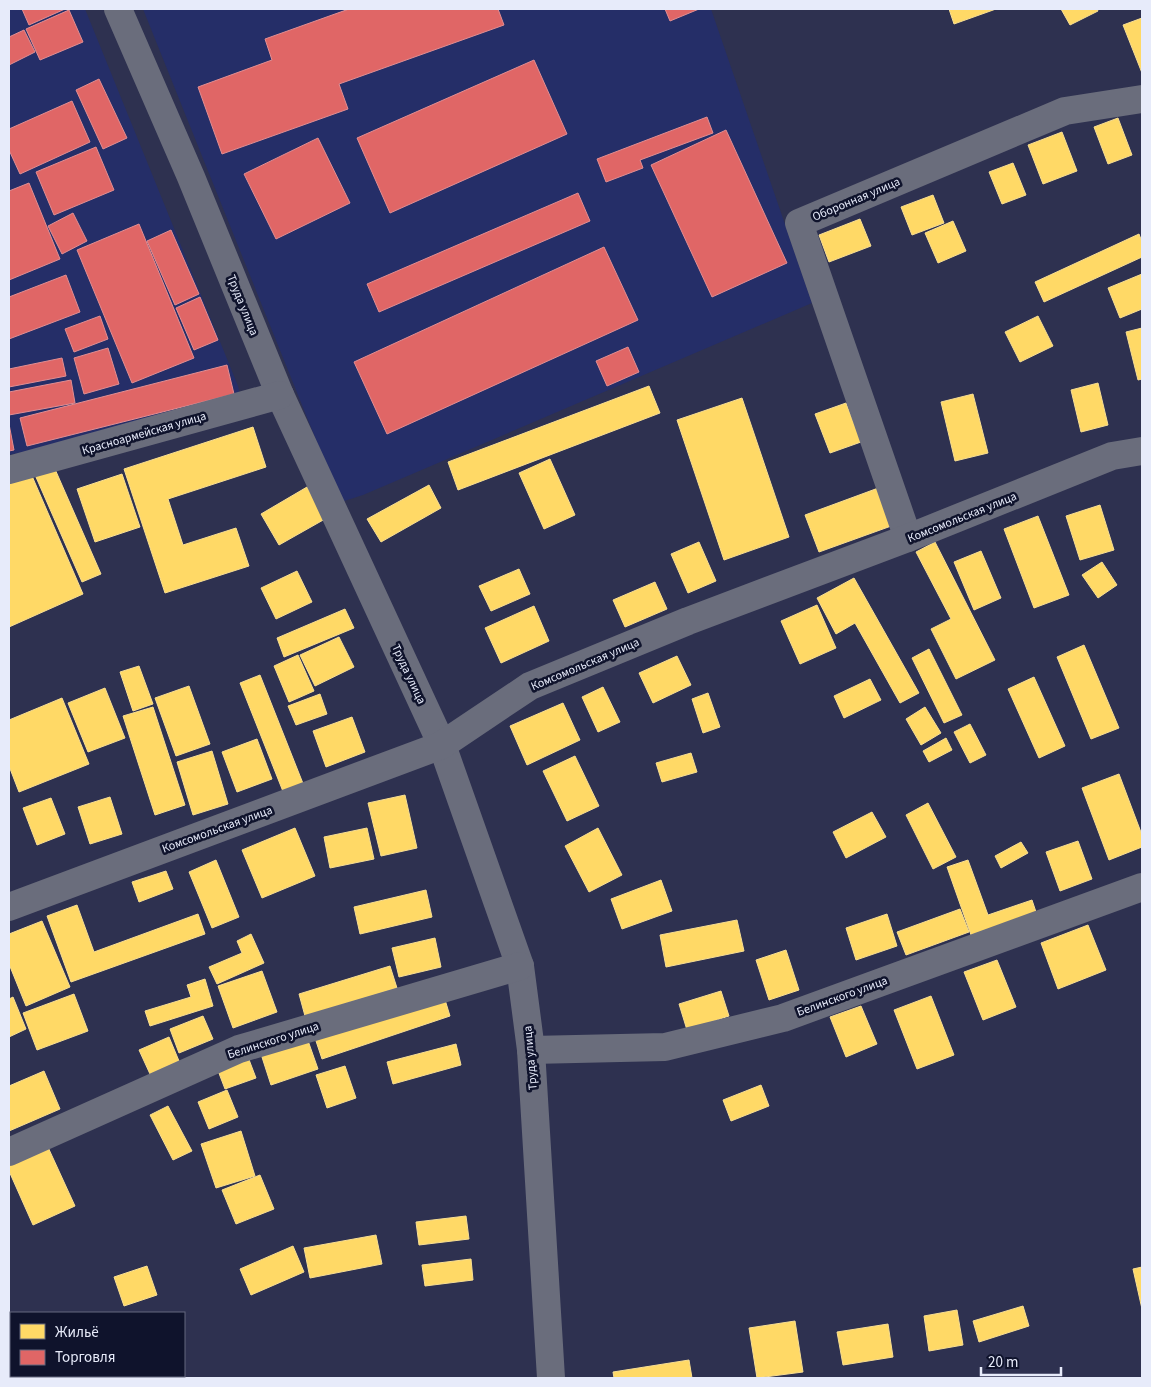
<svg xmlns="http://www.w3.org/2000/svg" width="1151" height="1387" viewBox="0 0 1151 1387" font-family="'Source Sans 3',sans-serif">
  <rect width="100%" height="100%" fill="#2e3150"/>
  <g fill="#252e68">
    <polygon points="9,9 85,9 238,386 242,403 9,455"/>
    <polygon points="143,9 711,9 812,303 363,495 341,502"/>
  </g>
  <g fill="#ffd966" stroke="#f8de92">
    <polygon points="949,9 996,9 954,24"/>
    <polygon points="1061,9 1097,9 1098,11 1070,25"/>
    <polygon points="1142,18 1142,73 1123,25"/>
    <polygon points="1118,118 1132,155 1108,164 1094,127"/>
    <polygon points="1062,132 1077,171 1043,184 1028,145"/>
    <polygon points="1013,163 1026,195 1002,204 989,172"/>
    <polygon points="933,195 944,223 912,235 901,207"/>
    <polygon points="860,219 871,246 829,262 819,235"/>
    <polygon points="953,221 966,251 938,263 925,233"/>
    <polygon points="1139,234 1142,242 1142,257 1044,302 1035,282"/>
    <polygon points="1142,274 1142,309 1120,318 1108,288"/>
    <polygon points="1038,316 1053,346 1020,362 1005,332"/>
    <polygon points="1142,328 1142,379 1138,380 1126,332"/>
    <polygon points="1098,383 1108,425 1081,432 1071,390"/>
    <polygon points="649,386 660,413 458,490 448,462"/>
    <polygon points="973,394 988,453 955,461 941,402"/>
    <polygon points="742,398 789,537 724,560 677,420"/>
    <polygon points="846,403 861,442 830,453 815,414"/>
    <polygon points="253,427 266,467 168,499 183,545 236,528 249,566 165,593 124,469"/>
    <polygon points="550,459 575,515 544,529 519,473"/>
    <polygon points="51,460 101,574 82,582 32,468"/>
    <polygon points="29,469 83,594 9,627 9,478"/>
    <polygon points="122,474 140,527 95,542 77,489"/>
    <polygon points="429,485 441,508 381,542 367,519"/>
    <polygon points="307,487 325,519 279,545 261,514"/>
    <polygon points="881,487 894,525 819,552 805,515"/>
    <polygon points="1100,505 1114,550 1080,560 1066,516"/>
    <polygon points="1038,516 1069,595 1034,608 1004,529"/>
    <polygon points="699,542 716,581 688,593 671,554"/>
    <polygon points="935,542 995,660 956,679 931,629 951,619 916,552"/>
    <polygon points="981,551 1001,598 974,610 954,562"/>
    <polygon points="1102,562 1117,585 1098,598 1082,575"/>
    <polygon points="519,569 530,594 491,611 479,586"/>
    <polygon points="297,571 312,602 276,619 261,588"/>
    <polygon points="854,578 919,693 900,703 855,623 836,634 817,598"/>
    <polygon points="655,582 667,609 625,627 613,600"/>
    <polygon points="817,605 836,648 800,664 781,621"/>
    <polygon points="534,606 549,641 501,663 485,628"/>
    <polygon points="345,609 354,628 284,657 277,638"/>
    <polygon points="339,637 354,667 315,686 300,655"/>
    <polygon points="1084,645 1119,728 1091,739 1057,657"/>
    <polygon points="929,649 962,715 944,723 912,658"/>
    <polygon points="298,655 314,691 289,702 274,666"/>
    <polygon points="677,656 691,685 653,703 639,673"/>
    <polygon points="139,666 153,704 133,711 120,672"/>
    <polygon points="260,675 304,786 284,794 240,683"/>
    <polygon points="1034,677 1065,746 1039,758 1008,689"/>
    <polygon points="870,679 881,700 844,718 834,696"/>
    <polygon points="189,686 210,744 176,756 155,698"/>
    <polygon points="603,687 620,722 598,732 582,697"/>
    <polygon points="105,688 125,738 88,752 68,703"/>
    <polygon points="708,693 720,727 703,733 692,699"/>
    <polygon points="320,694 327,714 296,725 288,706"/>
    <polygon points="62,698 89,764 19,792 9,766 9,720"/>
    <polygon points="563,703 580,740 527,765 510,726"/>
    <polygon points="153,707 185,805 155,815 123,716"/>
    <polygon points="925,707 941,733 921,745 906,719"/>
    <polygon points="352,717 365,752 326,767 313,731"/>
    <polygon points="970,724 986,755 970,763 954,732"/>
    <polygon points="946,738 952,750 929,762 923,751"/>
    <polygon points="257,739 272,779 237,792 222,752"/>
    <polygon points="212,751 228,804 193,815 177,762"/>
    <polygon points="691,753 697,772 662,782 656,763"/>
    <polygon points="575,756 599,806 567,821 543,771"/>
    <polygon points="1119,774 1142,835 1142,847 1109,860 1082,788"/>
    <polygon points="405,795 417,848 381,856 368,803"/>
    <polygon points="110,797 122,834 90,844 78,807"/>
    <polygon points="51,798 65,834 37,845 23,808"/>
    <polygon points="928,803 956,857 933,869 906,815"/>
    <polygon points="872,812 886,837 846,858 833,832"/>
    <polygon points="295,828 315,876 262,898 242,850"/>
    <polygon points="367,828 374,859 330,868 324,837"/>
    <polygon points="598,828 622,875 589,892 565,846"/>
    <polygon points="1078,841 1092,879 1060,891 1046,852"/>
    <polygon points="1021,842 1028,853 1001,868 995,856"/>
    <polygon points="216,860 239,917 212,928 189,872"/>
    <polygon points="968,860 988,915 1032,900 1036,912 971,935 947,867"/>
    <polygon points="166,871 173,889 139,902 132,882"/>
    <polygon points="661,880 672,911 622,929 611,899"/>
    <polygon points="426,890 432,917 360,934 354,907"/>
    <polygon points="77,905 94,952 198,914 205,934 71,982 47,916"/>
    <polygon points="960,909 969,932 906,955 897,932"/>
    <polygon points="887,914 897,946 856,960 846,928"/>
    <polygon points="737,920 744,951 666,967 660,935"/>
    <polygon points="42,921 70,987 26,1006 9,964 9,934"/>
    <polygon points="1088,925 1106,970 1058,989 1041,943"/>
    <polygon points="251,934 264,963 217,984 209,967 242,953 237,941"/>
    <polygon points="435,938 441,967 399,977 392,948"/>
    <polygon points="786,950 799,990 769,1000 756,960"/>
    <polygon points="997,960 1016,1007 983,1020 964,972"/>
    <polygon points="390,966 397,988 305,1016 299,994"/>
    <polygon points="262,971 277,1012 233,1028 218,986"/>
    <polygon points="205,979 213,1006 150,1026 145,1011 191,997 187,985"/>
    <polygon points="442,990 450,1016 322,1059 313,1032"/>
    <polygon points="721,991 729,1016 687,1030 679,1004"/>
    <polygon points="74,994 88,1031 37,1050 23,1013"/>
    <polygon points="931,996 954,1055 917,1069 894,1010"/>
    <polygon points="13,997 26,1029 9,1037 9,999"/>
    <polygon points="861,1006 877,1044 846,1057 830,1017"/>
    <polygon points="203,1016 213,1039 179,1053 170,1029"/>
    <polygon points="306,1035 318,1069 271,1085 260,1051"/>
    <polygon points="169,1037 179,1061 150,1074 139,1050"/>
    <polygon points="456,1044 461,1065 393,1084 387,1062"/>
    <polygon points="248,1057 256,1078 225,1089 217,1068"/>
    <polygon points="345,1066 356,1098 327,1108 316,1075"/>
    <polygon points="44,1071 60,1109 9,1131 9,1086"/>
    <polygon points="761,1085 769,1106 731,1121 723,1100"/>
    <polygon points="227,1090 238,1117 209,1129 198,1102"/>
    <polygon points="168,1106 192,1151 173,1160 150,1115"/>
    <polygon points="241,1131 255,1176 216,1188 201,1144"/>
    <polygon points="47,1145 75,1206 33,1225 9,1171 9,1162"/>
    <polygon points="260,1175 274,1209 236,1224 222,1190"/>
    <polygon points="466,1216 469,1239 419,1245 416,1222"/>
    <polygon points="376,1235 382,1264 310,1278 304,1248"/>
    <polygon points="293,1246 304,1272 251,1295 240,1269"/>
    <polygon points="471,1259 473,1280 425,1286 422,1265"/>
    <polygon points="147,1266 157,1295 124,1306 114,1277"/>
    <polygon points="1142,1267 1142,1309 1133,1269"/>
    <polygon points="1023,1306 1029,1326 979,1342 973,1321"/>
    <polygon points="957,1310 963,1345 929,1351 924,1316"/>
    <polygon points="795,1321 803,1372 757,1378 749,1328"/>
    <polygon points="888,1324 893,1357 843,1365 837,1332"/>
    <polygon points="689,1360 692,1378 614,1378 613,1372"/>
    <polygon points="142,1376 179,1376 179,1378 134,1378"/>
  </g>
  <g fill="#e06666" stroke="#e28e92">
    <polygon points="22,9 65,9 29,25"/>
    <polygon points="349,9 498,9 504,25 339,84 348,109 222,154 198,87 272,60 265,39"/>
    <polygon points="665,9 699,9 670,21"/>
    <polygon points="69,10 83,42 40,60 26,29"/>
    <polygon points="24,30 35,52 9,65 9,37"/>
    <polygon points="534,60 567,134 390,213 357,138"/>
    <polygon points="99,79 127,138 103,149 76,90"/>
    <polygon points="72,101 90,142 20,174 9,150 9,129"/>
    <polygon points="707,117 713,133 640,160 643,168 606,182 597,159"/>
    <polygon points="726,130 787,263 712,297 651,165"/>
    <polygon points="318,138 350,203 276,239 244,174"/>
    <polygon points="96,147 114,190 54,215 36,172"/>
    <polygon points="29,183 60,259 9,280 9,191"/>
    <polygon points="578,193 590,221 379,312 367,284"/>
    <polygon points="73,213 87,241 62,254 48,226"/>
    <polygon points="139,224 194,358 132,383 77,250"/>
    <polygon points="171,230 199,294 175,305 147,241"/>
    <polygon points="604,247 638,320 387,434 354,362"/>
    <polygon points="66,275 80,312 9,339 9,297"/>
    <polygon points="200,297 218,340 194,350 176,308"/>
    <polygon points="100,316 108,339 74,352 65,329"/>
    <polygon points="628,347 639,372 607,386 596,361"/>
    <polygon points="108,348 119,384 84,394 74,358"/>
    <polygon points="62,358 66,376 9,387 9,369"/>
    <polygon points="227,365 234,394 27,446 20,418"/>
    <polygon points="71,380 75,403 9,415 9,392"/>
    <polygon points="9,424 14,450 9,451"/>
  </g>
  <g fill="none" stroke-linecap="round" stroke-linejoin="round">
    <g stroke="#6a6d7c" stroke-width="28">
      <polyline points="118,9 191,177 280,395 442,745 520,966 531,1050 551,1378"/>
      <polyline points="9,470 280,395"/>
      <polyline points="908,538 799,223 1065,111 1142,99"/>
      <polyline points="9,907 442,745 530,686 688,621 908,538 1112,456 1142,451"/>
      <polyline points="531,1050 665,1047 783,1018 1142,887"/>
      <polyline points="9,1152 239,1049 520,966"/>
    </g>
  </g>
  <g text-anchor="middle" stroke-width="5" stroke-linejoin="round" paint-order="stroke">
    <g font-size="12" fill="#e7ebfa" stroke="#0f132c">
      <text transform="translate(856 199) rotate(-23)" y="4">Оборонная улица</text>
      <text transform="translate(243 305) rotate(68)" y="4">Труда улица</text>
      <text transform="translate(144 433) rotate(-16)" y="4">Красноармейская улица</text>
      <text transform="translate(962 517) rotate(-22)" y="4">Комсомольская улица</text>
      <text transform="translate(585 664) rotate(-23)" y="4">Комсомольская улица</text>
      <text transform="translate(409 674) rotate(65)" y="4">Труда улица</text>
      <text transform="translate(217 829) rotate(-20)" y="4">Комсомольская улица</text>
      <text transform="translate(842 996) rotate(-20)" y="4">Белинского улица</text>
      <text transform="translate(273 1040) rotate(-18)" y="4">Белинского улица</text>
      <text transform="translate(530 1058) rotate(-95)" y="4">Труда улица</text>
    </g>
  </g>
  <rect width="1151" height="1387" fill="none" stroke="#e7ebfa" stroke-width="20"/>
  <rect x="10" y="1312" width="175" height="65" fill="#0f132c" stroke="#65697e"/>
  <rect x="20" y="1324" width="25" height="15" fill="#ffd966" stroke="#65697e"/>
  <text x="55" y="1337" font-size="15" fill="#e7ebfa">Жильё</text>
  <rect x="20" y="1350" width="25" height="15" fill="#e06666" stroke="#65697e"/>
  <text x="55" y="1362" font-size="15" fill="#e7ebfa">Торговля</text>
  <path d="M981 1367v8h80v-8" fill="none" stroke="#e7ebfa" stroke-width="2.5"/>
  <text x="988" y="1367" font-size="15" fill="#e7ebfa" stroke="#0f132c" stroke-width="4" paint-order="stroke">20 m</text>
</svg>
